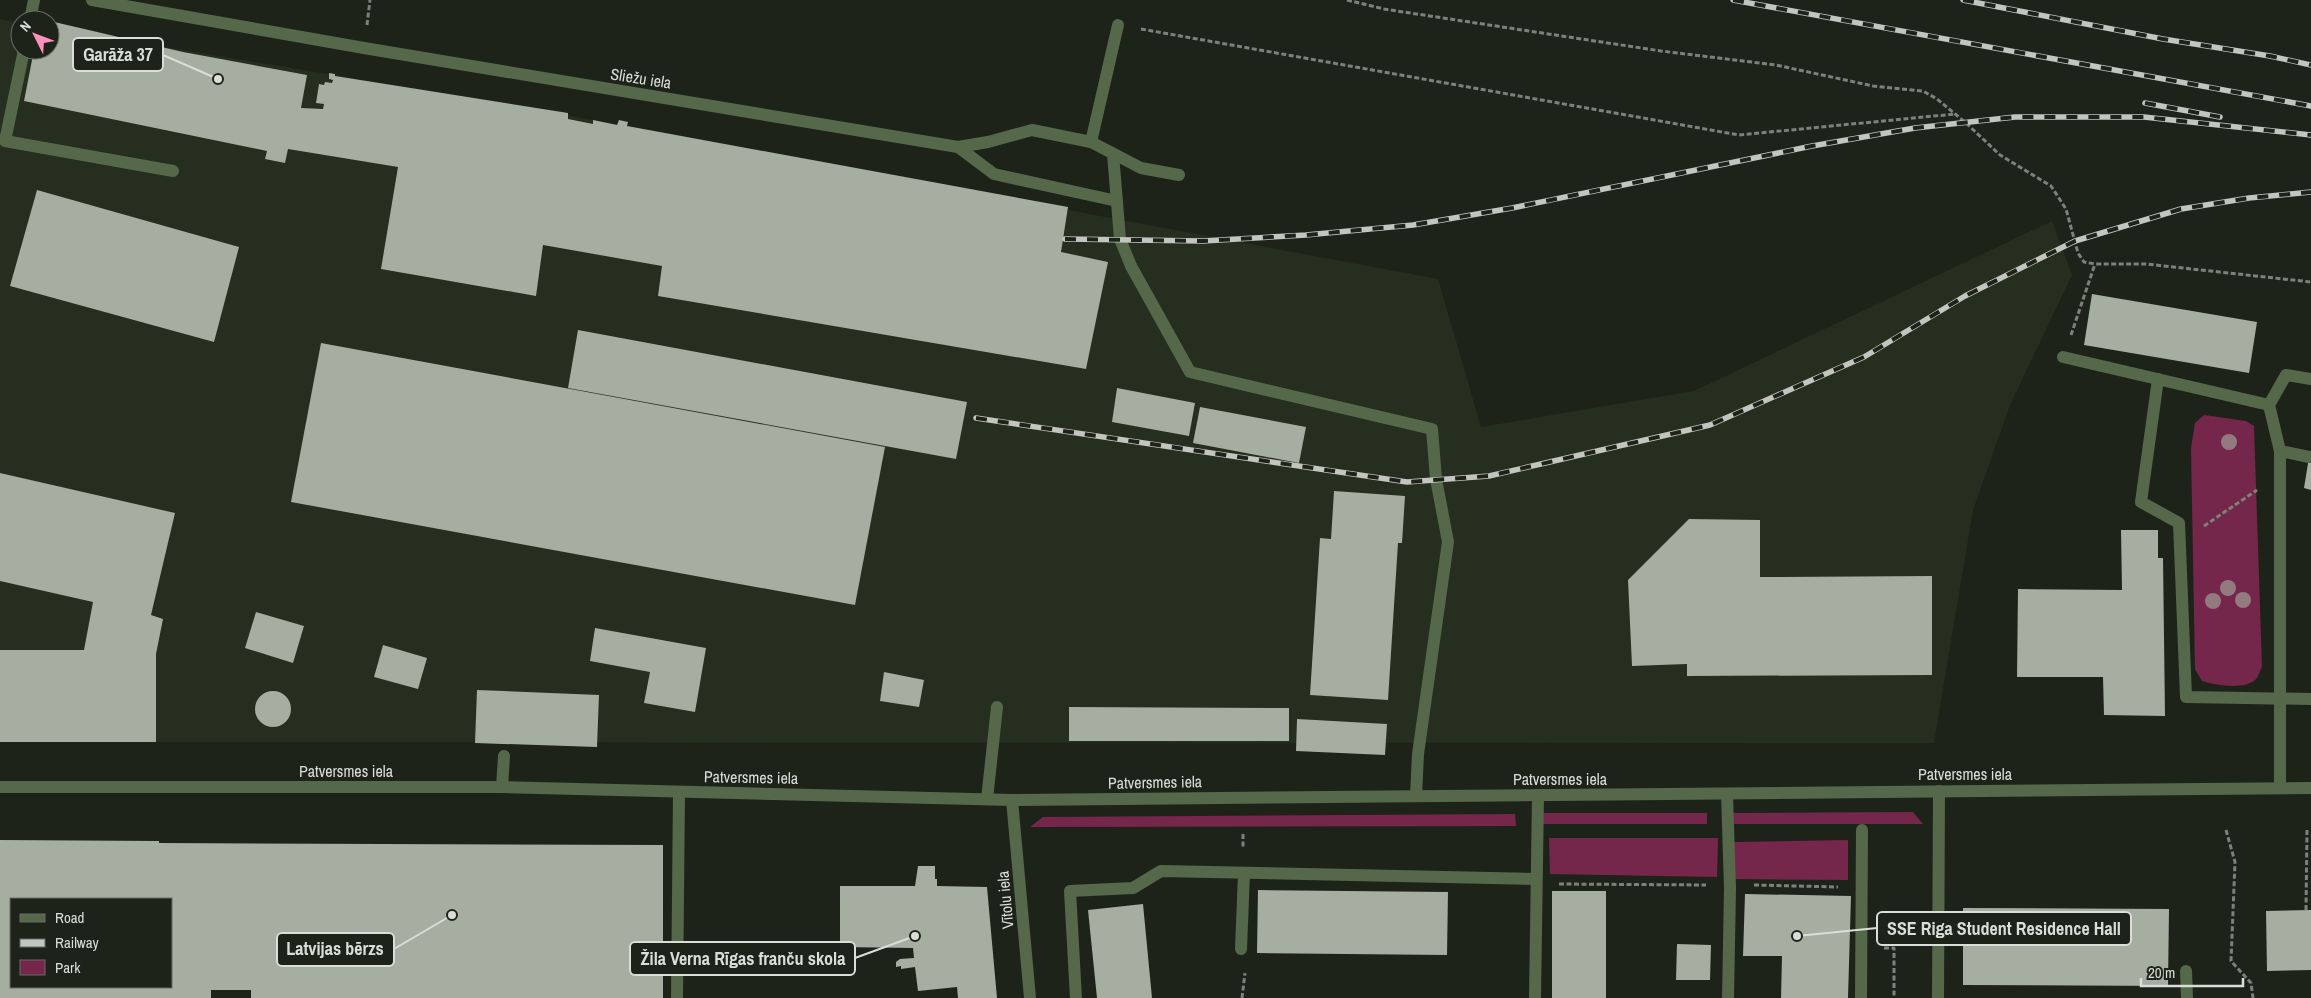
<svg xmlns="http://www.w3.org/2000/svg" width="2311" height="998" viewBox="0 0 2311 998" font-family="'Archivo Narrow',sans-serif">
  <rect width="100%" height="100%" fill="#1e231a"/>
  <polygon fill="#252e1f" points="0,19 20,23 20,50 50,50 50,28 442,93 627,126 1068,207 1068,210 1438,279 1481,427 1694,391 2052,221 2072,275 2010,405 1973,510 1934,743 0,742"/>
  <g fill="#75264b">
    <path d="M2204,415L2246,421L2254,426L2262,667C2260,670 2259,675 2257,678C2247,691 2215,685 2202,681L2195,669L2191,448L2195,423Z"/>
    <polygon points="1913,812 1923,824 1733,824 1733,813"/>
    <rect x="1542" y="813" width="165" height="11"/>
    <polygon points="1515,814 1516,826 1030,827 1043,817"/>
    <polygon points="1549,838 1718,838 1717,877 1550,874"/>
    <polygon points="1848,840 1848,880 1735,879 1734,842"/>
  </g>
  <g fill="#a6ada1" fill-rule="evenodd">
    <polygon points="50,21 183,52 307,75 301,108 323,109 324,104 316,103 319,84 324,85 325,82 332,83 333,80 329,79 329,73 335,74 335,76 568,113 568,119 593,124 593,120 617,125 619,120 628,122 627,126 1068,207 1061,252 1108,262 1086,369 658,296 662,266 543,245 536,296 381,269 398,167 288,149 285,163 265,159 267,151 24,101 34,50 50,50"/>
    <polygon points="37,190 239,247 214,342 10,286"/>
    <polygon points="2092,294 2257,322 2249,373 2084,345"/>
    <polygon points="578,330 967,402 956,459 568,388"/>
    <polygon points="321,343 885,447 855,605 291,502"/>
    <polygon points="1117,388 1195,403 1189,436 1112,422"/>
    <polygon points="1200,407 1306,427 1299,463 1193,443"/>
    <polygon points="2310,451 2311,451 2311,490 2304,488"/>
    <polygon points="0,473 175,513 151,615 163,619 156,654 156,742 0,742 0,650 84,650 93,602 0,581"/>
    <polygon points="1334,491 1405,496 1402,543 1398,543 1388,700 1310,695 1320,538 1331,539"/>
    <polygon points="1689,519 1760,520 1760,577 1932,576 1932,675 1687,676 1687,664 1632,666 1628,580"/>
    <polygon points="2121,530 2158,530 2158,558 2163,558 2165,716 2104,715 2103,677 2017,677 2018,589 2122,590"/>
    <polygon points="256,612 304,626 293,663 245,648"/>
    <polygon points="595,628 706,648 695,712 644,703 650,672 590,661"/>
    <polygon points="383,645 427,658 418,689 374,677"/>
    <polygon points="884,672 924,680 919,707 880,701"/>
    <polygon points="477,690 599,695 597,747 475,743"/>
    <circle cx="273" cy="709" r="18"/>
    <polygon points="1069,707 1289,708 1289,741 1069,741"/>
    <polygon points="1297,719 1387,724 1385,755 1296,751"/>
    <path d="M0,840L159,841V843L663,845V998H251V990H211V998H0ZM11,899H171V987H11Z"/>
    <polygon points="918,866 935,866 935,879 937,879 937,886 987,887 997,998 958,998 957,987 918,991 915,967 901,969 901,966 896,967 896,962 900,959 914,958 913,948 840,947 840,886 915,886"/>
    <polygon points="1258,890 1448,892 1447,955 1257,953"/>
    <rect x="1552" y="891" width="54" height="107"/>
    <polygon points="1745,894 1851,896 1848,998 1781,998 1782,956 1743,956"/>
    <polygon points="1143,904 1152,998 1097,998 1088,910"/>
    <polygon points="1963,908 2169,909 2168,986 1963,985"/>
    <polygon points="2311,910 2311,970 2267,971 2266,911"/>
    <polygon points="1677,944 1711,945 1710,980 1676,980"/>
  </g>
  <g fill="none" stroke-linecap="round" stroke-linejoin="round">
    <g stroke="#7d817a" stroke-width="3" stroke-dasharray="5 2.5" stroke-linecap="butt">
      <polyline points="1347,0 1384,9 1661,51 1776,65 1873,86 1923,91 1937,99 1966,123 2000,155 2051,186 2066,209 2078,253 2084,262 2095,264 2146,264 2311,282"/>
      <polyline points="367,25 370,0"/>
      <polyline points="1141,29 1739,135 1955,114"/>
      <polyline points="2071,335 2095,264"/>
      <polyline points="2204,526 2257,490"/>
      <polyline points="2226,830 2235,862 2231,961 2251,983 2253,998"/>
      <polyline points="1243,834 1243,849"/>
      <polyline points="1559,884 1706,885"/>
      <polyline points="1754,885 1838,887"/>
      <polyline points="2306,910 2307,829"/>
      <polyline points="1884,948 1894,948 1894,998"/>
      <polyline points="1242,998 1245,973"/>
    </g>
    <g stroke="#556849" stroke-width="12">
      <polyline points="30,20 34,0"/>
      <polyline points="24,50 5,141 173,171"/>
      <polyline points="1091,142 1118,25"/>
      <polyline points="958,147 994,174 1117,201"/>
      <polyline points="1113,154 1120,239 1131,266 1190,372 1432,429 1436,479 1448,542 1418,754 1416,796"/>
      <polyline points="2063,357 2269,405"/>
      <polyline points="2158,379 2141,502 2179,523 2186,697 2311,699"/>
      <polyline points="2280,451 2309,457"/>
      <polyline points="502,787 504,756"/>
      <polyline points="2280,788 2280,451 2269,405 2286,375 2311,379"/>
      <polyline points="1727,794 1730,888 1728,998"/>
      <polyline points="987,799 997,707"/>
      <polyline points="1241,949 1244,873"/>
      <polyline points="2186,971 2187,998"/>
      <polyline points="677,998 679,792"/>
      <polyline points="1076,998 1070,891 1133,888 1161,871 1536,879"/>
      <polyline points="1535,998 1538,795"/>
      <polyline points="1861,998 1862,830"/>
      <polyline points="1938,998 1939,791"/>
    </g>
    <g stroke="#556849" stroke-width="12">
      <polyline points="92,0 364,48 958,147 988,142 1032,130 1091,142 1141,168 1179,175"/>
      <polyline points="0,787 502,787 1012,800 2311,788"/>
      <polyline points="1012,800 1030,998"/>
    </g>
    <defs>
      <g id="rail">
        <polyline points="1733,0 2311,106"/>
        <polyline points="1963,0 2163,39 2270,56 2311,65"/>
        <polyline points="2145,103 2220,117"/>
        <polyline points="1065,239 1203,241 1306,235 1413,225 1512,208 1812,146 1915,128 2015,117 2144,117 2311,135"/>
        <polyline points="976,418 1407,482 1489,476 1710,425 1864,357 1965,296 2075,241 2181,209 2249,198 2311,192"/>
      </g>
    </defs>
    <use href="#rail" stroke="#c2c5c0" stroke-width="5.5"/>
    <use href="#rail" stroke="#1e231a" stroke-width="4" stroke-dasharray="11" stroke-linecap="butt"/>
  </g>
  <g fill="#927a7f">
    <circle cx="2229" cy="442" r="8"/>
    <circle cx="2228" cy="588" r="8"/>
    <circle cx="2243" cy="600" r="8"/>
    <circle cx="2213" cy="601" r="8"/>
  </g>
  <g text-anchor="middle" stroke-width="5" stroke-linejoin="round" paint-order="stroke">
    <g font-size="16" fill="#daddd8" stroke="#1e231a">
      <text transform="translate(641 78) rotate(9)" y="6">Sliežu iela</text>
      <text x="346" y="777">Patversmes iela</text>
      <text x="1965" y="780">Patversmes iela</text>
      <text transform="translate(751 777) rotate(1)" y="6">Patversmes iela</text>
      <text x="1560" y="785">Patversmes iela</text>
      <text transform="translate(1155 782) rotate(-1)" y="6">Patversmes iela</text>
      <text transform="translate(1005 900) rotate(-95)" y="6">Vītolu iela</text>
    </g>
  </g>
  <path fill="none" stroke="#daddd8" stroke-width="2" d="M218 79L163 55M1797 936L1877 928M452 915L394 949M915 936L855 958"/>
  <g fill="#daddd8" stroke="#1e231a" stroke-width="2">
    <circle cx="218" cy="79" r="5"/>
    <circle cx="1797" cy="936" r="5"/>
    <circle cx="452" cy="915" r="5"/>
    <circle cx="915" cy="936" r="5"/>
  </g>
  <g fill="#1e231a" stroke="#daddd8" stroke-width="2">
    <rect x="73" y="38" width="90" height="33" rx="5"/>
    <rect x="1877" y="912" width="254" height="33" rx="5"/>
    <rect x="277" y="933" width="117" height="33" rx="5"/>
    <rect x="630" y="942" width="225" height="33" rx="5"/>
  </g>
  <g font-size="18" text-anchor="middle" font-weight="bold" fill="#daddd8">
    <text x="118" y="61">Garāža 37</text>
    <text x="2004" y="935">SSE Riga Student Residence Hall</text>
    <text x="335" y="955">Latvijas bērzs</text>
    <text x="743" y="965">Žila Verna Rīgas franču skola</text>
  </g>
  <rect x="10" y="898" width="162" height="90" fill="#1e231a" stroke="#696d66"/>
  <rect x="20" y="914" width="25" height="8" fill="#556849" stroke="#696d66"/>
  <text x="55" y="923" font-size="15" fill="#daddd8">Road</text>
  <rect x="20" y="939" width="25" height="8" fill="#c2c5c0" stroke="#696d66"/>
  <text x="55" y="948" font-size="15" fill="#daddd8">Railway</text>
  <rect x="20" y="960" width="25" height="15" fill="#75264b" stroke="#696d66"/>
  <text x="55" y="973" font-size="15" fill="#daddd8">Park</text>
  <g transform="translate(35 35) rotate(312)"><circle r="24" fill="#1e231a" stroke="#696d66"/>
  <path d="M0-4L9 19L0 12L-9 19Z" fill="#fe8ebb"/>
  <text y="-8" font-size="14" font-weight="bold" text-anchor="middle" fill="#daddd8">N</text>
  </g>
  <path d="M2141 978v8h102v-8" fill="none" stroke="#daddd8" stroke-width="2.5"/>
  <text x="2148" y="978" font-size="15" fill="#daddd8" stroke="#1e231a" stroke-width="4" paint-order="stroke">20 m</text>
</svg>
